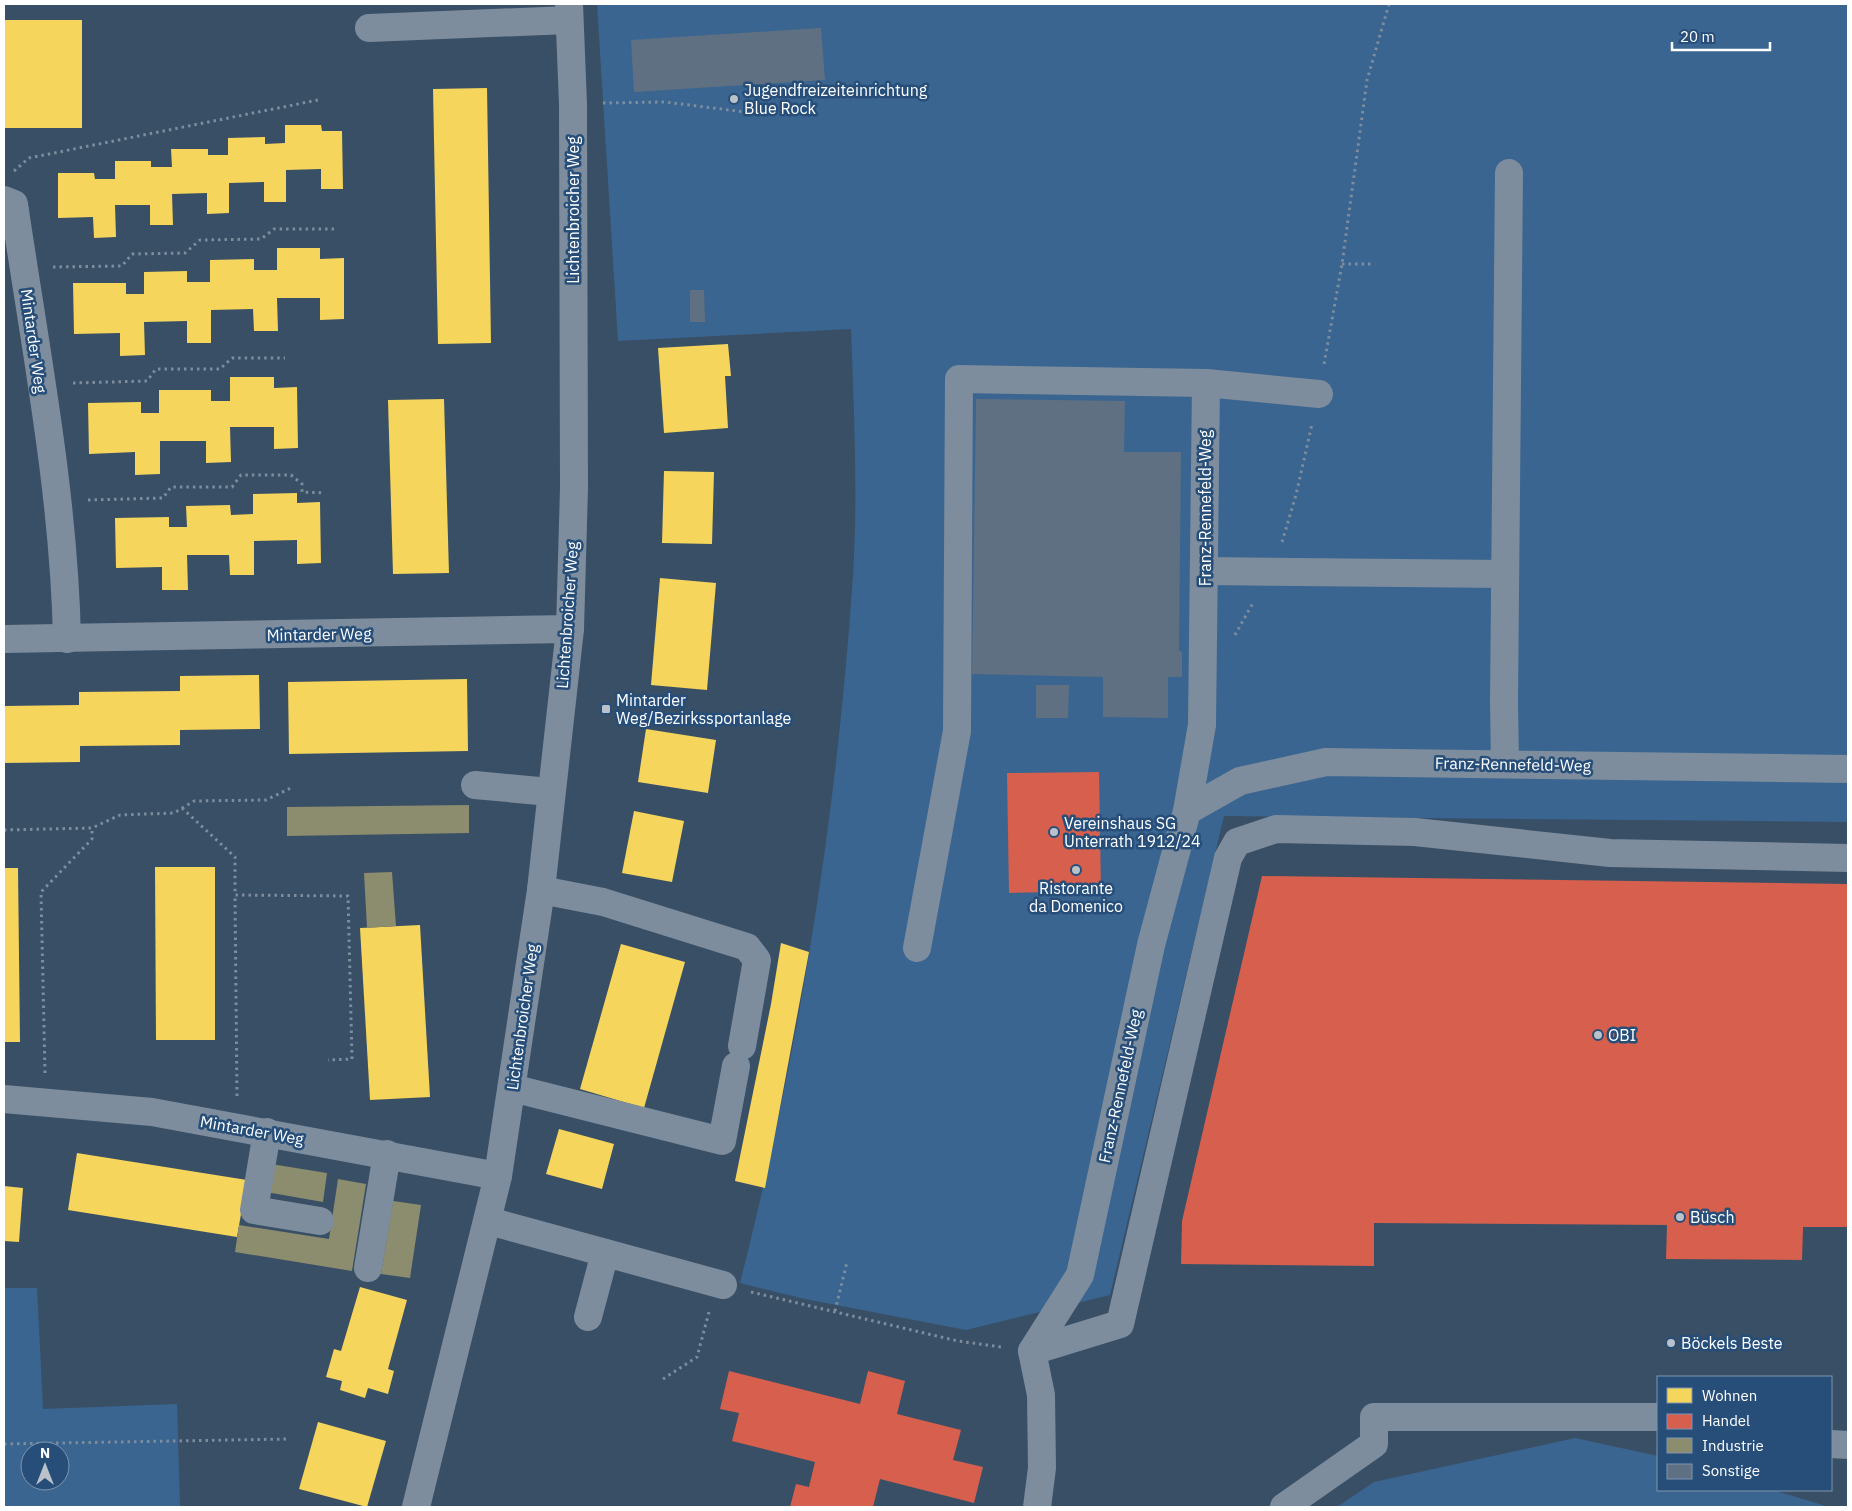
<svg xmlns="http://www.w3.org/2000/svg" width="1852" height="1511" viewBox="0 0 1852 1511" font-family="'IBM Plex Sans',sans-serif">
  <rect width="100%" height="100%" fill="#394f66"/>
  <g fill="#3a6590" fill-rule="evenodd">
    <path d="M597,4H1848V822L1224,816L1110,1295L966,1330L805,1299L740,1283C799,1052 837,814 853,576C858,494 854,411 851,329L618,341Z"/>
    <path d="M4,1288H37L43,1409L177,1404L180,1507H4ZM30,1451H60V1481H30Z"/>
    <polygon points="1575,1438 1658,1456 1658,1490 1773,1490 1829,1507 1337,1507 1374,1482"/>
  </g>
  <g fill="#f6d55c">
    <rect x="4" y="20" width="78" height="108"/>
    <polygon points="487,88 491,343 438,344 433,89"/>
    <polygon points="285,125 321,125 322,131 342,131 343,189 321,189 321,169 286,170 286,202 264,202 264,182 229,183 229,213 207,214 207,193 172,194 173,225 150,225 150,205 115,205 116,237 94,238 93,217 58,218 58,173 94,173 95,179 115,179 115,161 151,161 151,167 172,167 171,149 208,149 208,155 228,155 228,138 265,137 265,144 285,143"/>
    <polygon points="277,248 320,248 320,259 344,258 344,319 320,320 320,298 277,298 278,331 254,331 253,309 211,310 211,343 187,343 187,321 144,322 145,355 120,356 120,333 74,334 73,283 126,283 126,294 144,294 144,272 187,271 187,282 210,282 210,260 254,259 254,270 277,270"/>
    <polygon points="728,344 731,376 725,376 728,428 664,433 658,348"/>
    <polygon points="230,377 274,377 274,388 297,387 298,448 274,449 274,427 230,427 231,462 206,463 206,441 160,441 160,474 135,475 135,452 89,454 88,403 141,402 141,413 159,413 159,390 211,390 211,401 230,401"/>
    <polygon points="444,399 449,573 393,574 388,400"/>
    <polygon points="664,471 714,472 712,544 662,543"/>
    <polygon points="297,493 297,503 320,502 321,563 297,564 297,540 254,541 254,575 230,575 229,555 187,555 188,590 162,590 162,567 116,568 115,518 169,517 169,527 187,527 186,506 230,505 231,515 253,514 253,494"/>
    <polygon points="660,578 716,583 707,690 651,685"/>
    <polygon points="259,675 260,729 180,730 180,745 80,746 80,762 4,763 4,706 79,705 79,692 180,691 180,676"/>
    <polygon points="467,679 468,751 289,754 288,682"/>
    <polygon points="646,729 716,740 708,793 638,782"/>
    <polygon points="634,811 684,821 672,882 622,873"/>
    <polygon points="155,867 215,867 215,1040 156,1040"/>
    <polygon points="4,868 18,868 20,1042 4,1042"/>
    <polygon points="420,925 430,1097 370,1100 360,928"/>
    <polygon points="781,943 809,952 765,1188 735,1181 771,1004"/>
    <polygon points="621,944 685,962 644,1108 580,1089"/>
    <polygon points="559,1129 614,1144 602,1189 546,1174"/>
    <polygon points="77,1153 247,1180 237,1237 68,1210"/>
    <polygon points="4,1186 23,1188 19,1242 4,1241"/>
    <polygon points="360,1287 407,1300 388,1369 394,1371 388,1394 368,1388 365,1398 340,1390 342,1381 326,1377 334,1349 341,1351"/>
    <polygon points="318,1422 386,1441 367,1507 299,1489"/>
  </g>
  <g fill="#d6604d">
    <polygon points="1099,772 1101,891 1009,893 1007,773"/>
    <polygon points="1262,876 1848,884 1848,1227 1803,1227 1802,1260 1666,1259 1667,1225 1374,1223 1374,1266 1181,1264 1182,1221"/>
    <polygon points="729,1371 860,1404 868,1371 905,1381 897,1414 961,1430 953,1460 983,1467 974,1503 880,1479 873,1507 790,1507 796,1484 809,1487 815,1462 732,1441 739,1413 720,1409"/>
  </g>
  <g fill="#8c8c6e">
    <polygon points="469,805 469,833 287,836 287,807"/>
    <polygon points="392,872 396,926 367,928 364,873"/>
    <polygon points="271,1164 327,1173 323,1202 266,1192"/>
    <polygon points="338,1179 366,1184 352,1271 235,1252 239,1225 329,1239"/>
    <polygon points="393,1201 421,1205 410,1278 381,1274"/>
  </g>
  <g fill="#5f7082">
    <polygon points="821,28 825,80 634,92 631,40"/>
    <polygon points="690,290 704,290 705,322 690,322"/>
    <polygon points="976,399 1125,401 1124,452 1181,452 1179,651 1182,652 1182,677 1168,677 1168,718 1103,717 1103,677 972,674"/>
    <polygon points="1036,685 1069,685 1068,718 1036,718"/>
  </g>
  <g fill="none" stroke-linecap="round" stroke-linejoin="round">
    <g stroke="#7d8d9d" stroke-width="3" stroke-dasharray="2.5 4" stroke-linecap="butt">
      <polyline points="603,103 665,102 745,112"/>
      <polyline points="14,171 29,158 318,100"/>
      <polyline points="1342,264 1373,264"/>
      <polyline points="53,267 122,266 132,254 185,253 200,240 261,239 274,229 334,229"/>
      <polyline points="1324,364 1342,264 1367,80 1389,4"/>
      <polyline points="73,383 147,381 156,369 220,369 232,358 285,358"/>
      <polyline points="88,500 163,498 171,487 232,487 241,475 291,475 302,484 302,492 324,493"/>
      <polyline points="1282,542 1296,495 1312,424"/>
      <polyline points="1235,635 1254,601"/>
      <polyline points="182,808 235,857 235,895"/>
      <polyline points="4,830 92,828 120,815 174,813 194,801 266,800 293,787"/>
      <polyline points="45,1073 41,892 92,839 92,828"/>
      <polyline points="237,1096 235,895 348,896 352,1059 328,1060"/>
      <polyline points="751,1292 958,1341 1001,1347"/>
      <polyline points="835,1311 847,1262"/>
      <polyline points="663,1379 697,1357 709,1312"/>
      <polyline points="4,1444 287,1439"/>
    </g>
    <g stroke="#7d8d9d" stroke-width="28">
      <polyline points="369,28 569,20"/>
      <path d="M4,200L14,204C35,348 64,493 67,639"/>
      <polyline points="1205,571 1505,574"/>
      <polyline points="4,639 570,629"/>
      <polyline points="1505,764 1504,702 1509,173"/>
      <polyline points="475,785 550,792"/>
      <polyline points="1187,811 1240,781 1326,762 1848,769"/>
      <polyline points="541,890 603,902 747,947 757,960 742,1046"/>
      <polyline points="917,948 957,731 959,379 1206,383 1319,394"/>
      <polyline points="512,1088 722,1141 736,1066"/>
      <polyline points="4,1099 152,1112 498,1176"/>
      <polyline points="267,1132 254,1210 320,1221"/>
      <polyline points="489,1221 723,1285"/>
      <polyline points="368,1268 387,1154"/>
      <polyline points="588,1317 605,1253"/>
      <polyline points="1032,1351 1120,1324 1228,858 1237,842 1276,829 1415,832 1610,853 1848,858"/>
      <polyline points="1831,1444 1848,1445"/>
      <polyline points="416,1507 498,1176 541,890 570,629 574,488 573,104 569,4"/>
      <polyline points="1037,1507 1042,1468 1041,1395 1032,1351 1080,1275 1151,945 1187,811 1202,725 1206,383"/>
      <polyline points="1284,1507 1374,1444 1374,1417 1658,1417"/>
    </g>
  </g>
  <g fill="#bac1c9" stroke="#264e79" stroke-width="2">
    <circle cx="734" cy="99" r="5"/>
    <rect x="601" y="704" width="10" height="10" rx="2.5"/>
    <circle cx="1054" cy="832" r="5"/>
    <circle cx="1076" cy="870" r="5"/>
    <circle cx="1598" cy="1035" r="5"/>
    <circle cx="1680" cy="1217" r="5"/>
    <circle cx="1671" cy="1343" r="5"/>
  </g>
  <g text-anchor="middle" stroke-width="5" stroke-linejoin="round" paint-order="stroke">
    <g font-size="16" fill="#fff" stroke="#264e79" text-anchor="start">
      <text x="744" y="96">Jugendfreizeiteinrichtung<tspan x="744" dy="18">Blue Rock</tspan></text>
      <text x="616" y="706">Mintarder<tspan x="616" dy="18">Weg/Bezirkssportanlage</tspan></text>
      <text x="1064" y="829">Vereinshaus SG<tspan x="1064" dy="18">Unterrath 1912/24</tspan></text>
      <text x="1076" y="894" text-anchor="middle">Ristorante<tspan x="1076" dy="18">da Domenico</tspan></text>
      <text x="1608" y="1041">OBI</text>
      <text x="1690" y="1223">Büsch</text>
      <text x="1681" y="1349">Böckels Beste</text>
    </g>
    <g font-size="16" fill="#fff" stroke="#264e79">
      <text transform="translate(573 210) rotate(-90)" y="6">Lichtenbroicher Weg</text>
      <text transform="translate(34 341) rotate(82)" y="6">Mintarder Weg</text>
      <text transform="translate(1205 508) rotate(-90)" y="6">Franz-Rennefeld-Weg</text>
      <text transform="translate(567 615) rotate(-86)" y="6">Lichtenbroicher Weg</text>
      <text transform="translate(319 634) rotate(-1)" y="6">Mintarder Weg</text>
      <text transform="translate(1513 764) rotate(1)" y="6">Franz-Rennefeld-Weg</text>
      <text transform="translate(522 1017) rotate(-82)" y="6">Lichtenbroicher Weg</text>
      <text transform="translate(1120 1086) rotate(-78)" y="6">Franz-Rennefeld-Weg</text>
      <text transform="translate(252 1130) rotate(10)" y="6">Mintarder Weg</text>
    </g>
  </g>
  <rect width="1852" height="1511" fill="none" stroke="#ffffff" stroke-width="10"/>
  <rect x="1657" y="1376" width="175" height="115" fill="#264e79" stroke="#7d95af"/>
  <rect x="1667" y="1388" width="25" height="15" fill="#f6d55c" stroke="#7d95af"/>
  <text x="1702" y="1401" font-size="15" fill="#ffffff">Wohnen</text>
  <rect x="1667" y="1414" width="25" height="15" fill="#d6604d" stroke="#7d95af"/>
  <text x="1702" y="1426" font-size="15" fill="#ffffff">Handel</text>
  <rect x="1667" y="1438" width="25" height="15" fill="#8c8c6e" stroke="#7d95af"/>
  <text x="1702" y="1451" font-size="15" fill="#ffffff">Industrie</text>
  <rect x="1667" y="1464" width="25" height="15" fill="#5f7082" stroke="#7d95af"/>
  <text x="1702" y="1476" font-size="15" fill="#ffffff">Sonstige</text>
  <g transform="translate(45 1466)"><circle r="24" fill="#264e79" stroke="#7d95af"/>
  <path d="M0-4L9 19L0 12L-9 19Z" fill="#bac1c9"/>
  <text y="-8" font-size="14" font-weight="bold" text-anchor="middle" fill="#ffffff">N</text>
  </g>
  <path d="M1672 42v8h98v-8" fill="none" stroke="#ffffff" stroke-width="2.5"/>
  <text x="1680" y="42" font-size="15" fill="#ffffff" stroke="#264e79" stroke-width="4" paint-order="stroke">20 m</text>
</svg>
